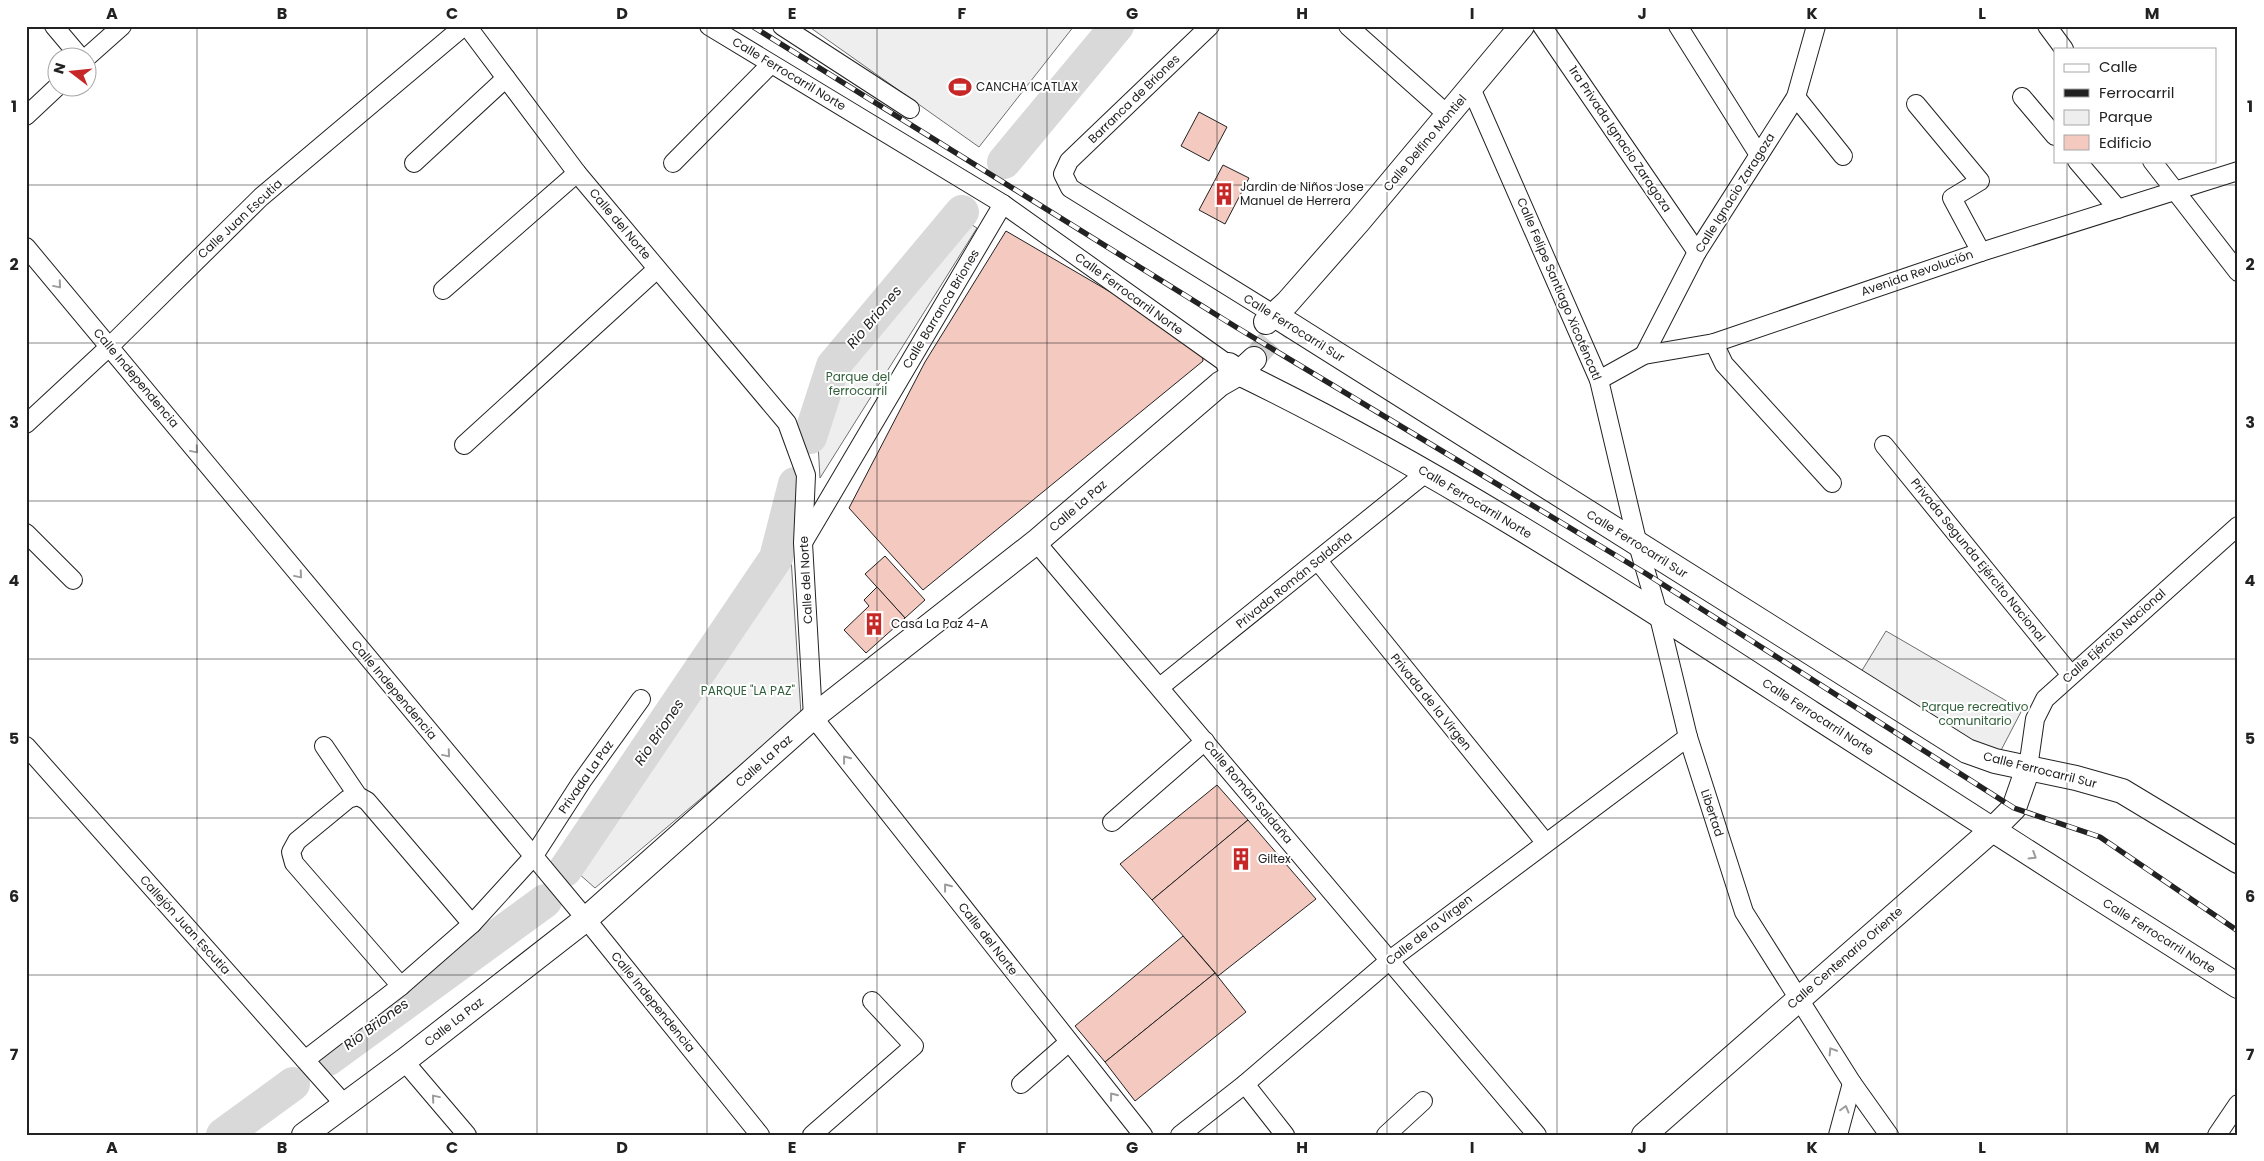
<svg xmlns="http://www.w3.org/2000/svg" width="2264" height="1161" viewBox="0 0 2264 1161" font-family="Poppins,sans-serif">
  <rect width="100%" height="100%" fill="#fff"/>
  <g fill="#eee" stroke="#6f6f6f">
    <polygon points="808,26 1074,26 979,147"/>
    <polygon points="964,220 977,228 820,478 818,444 842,376"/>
    <polygon points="790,542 801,714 595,888 569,865 776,558"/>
    <polygon points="1886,631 2022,710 1997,758 1858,677"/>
  </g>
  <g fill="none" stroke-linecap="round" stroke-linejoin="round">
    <g stroke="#d9d9d9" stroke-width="34">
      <polyline points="1004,162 1117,26"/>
      <polyline points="810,437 833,366 962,212"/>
      <polyline points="565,870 776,558 795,484"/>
      <polyline points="328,1059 545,901"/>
      <polyline points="223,1135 293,1084"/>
    </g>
  </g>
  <g fill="#f3c9c0" stroke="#222">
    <polygon points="1199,112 1227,127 1209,161 1181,146"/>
    <polygon points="1223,165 1249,178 1225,224 1199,210"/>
    <polygon points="1006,231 1201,345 1203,361 923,590 849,508 925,362"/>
    <polygon points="885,556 925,600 905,618 865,574"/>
    <polygon points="877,587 905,618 866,653 844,630 869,606 864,600"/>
    <polygon points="1217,785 1248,820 1152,900 1120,864"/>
    <polygon points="1248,820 1316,899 1218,976 1152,900"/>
    <polygon points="1183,936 1215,973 1105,1062 1075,1026"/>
    <polygon points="1215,973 1246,1012 1135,1101 1105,1062"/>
  </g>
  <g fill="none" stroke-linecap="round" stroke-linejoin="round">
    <polyline stroke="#d3d3d3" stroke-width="24" stroke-dasharray="24 12" stroke-linecap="butt" points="1254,359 1278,330"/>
    <defs>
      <g id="minor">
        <polyline points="54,26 81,58"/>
        <polyline points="467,26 577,173 787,423 806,475 803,543 813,717 1143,1135"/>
        <polyline points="709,26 1003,204 1229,365"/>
        <polyline points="782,26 910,109"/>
        <polyline points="1210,26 1069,161 1063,174 1070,188 1273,314"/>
        <polyline points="1348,26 1448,115"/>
        <polyline points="1542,26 1697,252"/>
        <polyline points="1678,26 1759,155"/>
        <polyline points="2047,26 2064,49"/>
        <polyline points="86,58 122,26"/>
        <polyline points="1471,88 1599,380 1638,545 1658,613 1688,737 1744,912 1852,1083 1889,1135"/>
        <polyline points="1796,97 1843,156"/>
        <polyline points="2022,97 2055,136"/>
        <polyline points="1916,104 1980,181 1952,198 1981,252"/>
        <polyline points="26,116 58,86"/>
        <polyline points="2077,161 2118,209"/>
        <polyline points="2152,161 2238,272"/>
        <polyline points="414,163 506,78"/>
        <polyline points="673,163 771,64"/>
        <polyline points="26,247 586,919 760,1135"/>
        <polyline points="443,290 577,173"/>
        <polyline points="1714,343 1724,364 1832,483"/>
        <polyline points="1644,355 1697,252 1796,97 1816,26"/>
        <polyline points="1599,380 1644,355 1714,343 1981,252 2238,171"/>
        <polyline points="26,424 109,347 261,197 464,26"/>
        <polyline points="464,445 657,269"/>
        <polyline points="1884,445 2071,675"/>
        <polyline points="26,533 73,580"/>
        <polyline points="804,541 1003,204"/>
        <polyline points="1036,542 1537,1135"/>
        <polyline points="1318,561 1545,842"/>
        <polyline points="1160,687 1427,472"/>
        <polyline points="26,746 345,1105"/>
        <polyline points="324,746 358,796 367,801 472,924"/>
        <polyline points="2028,768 2035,719 2045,699 2238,526"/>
        <polyline points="358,796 348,799 297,841 291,852 294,863 401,986"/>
        <polyline points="1112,822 1205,741"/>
        <polyline points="305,1060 401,986 472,924 533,857 582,781 641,699"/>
        <polyline points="404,1061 467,1135"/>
        <polyline points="1021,1084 1069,1042"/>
        <polyline points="1245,1084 1285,1135"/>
        <polyline points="812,1135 914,1046 872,1001"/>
        <polyline points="1180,1135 1245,1084 1390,960 1688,737"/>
        <polyline points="1386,1135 1423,1101"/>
        <polyline points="1838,1135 1852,1083"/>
        <polyline points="2217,1135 2238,1104"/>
      </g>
      <g id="secondary">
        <polyline points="1273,314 1967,751 1995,761 2076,778 2122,791 2238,861"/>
        <polyline points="1266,322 1287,303 1359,221 1522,26"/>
        <path d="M1229,365L1239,373C1439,470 1625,592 1811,713C1953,805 2095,896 2238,986"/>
        <polyline points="304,1135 404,1061 586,919 813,717 1036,542 1220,384 1239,373 1254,359"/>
        <polyline points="1644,1135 1992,830 2014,808 2028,768"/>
      </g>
    </defs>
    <use href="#minor" stroke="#222" stroke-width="20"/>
    <use href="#secondary" stroke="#222" stroke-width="26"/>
    <use href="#minor" stroke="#fff" stroke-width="18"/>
    <use href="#secondary" stroke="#fff" stroke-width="24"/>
    <defs>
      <polyline id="rail" points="752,26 1236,327 1645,573 2014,808 2100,837 2238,931"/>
    </defs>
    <use href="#rail" stroke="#222" stroke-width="5.5"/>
    <use href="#rail" stroke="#fff" stroke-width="4" stroke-dasharray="11" stroke-linecap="butt"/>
  </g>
  <defs><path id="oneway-chevron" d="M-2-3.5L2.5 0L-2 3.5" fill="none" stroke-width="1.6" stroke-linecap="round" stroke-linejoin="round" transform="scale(1.25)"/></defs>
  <g stroke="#9c9c9c">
    <use href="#oneway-chevron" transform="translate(58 285) rotate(50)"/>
    <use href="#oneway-chevron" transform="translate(195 450) rotate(50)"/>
    <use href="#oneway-chevron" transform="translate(299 575) rotate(50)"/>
    <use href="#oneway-chevron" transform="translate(447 754) rotate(50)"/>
    <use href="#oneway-chevron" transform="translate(846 759) rotate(-128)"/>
    <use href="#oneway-chevron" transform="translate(2033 856) rotate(32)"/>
    <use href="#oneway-chevron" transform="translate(947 887) rotate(-128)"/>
    <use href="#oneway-chevron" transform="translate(1832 1051) rotate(-122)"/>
    <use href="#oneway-chevron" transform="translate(1113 1096) rotate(-128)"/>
    <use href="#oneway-chevron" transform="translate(435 1098) rotate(-130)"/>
    <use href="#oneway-chevron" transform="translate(1845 1109) rotate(-75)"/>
  </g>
  <path fill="none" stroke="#222" stroke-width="1" stroke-opacity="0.55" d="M197,26V1135M367,26V1135M537,26V1135M707,26V1135M877,26V1135M1047,26V1135M1217,26V1135M1387,26V1135M1557,26V1135M1727,26V1135M1897,26V1135M2067,26V49M2067,161V1135M26,185H2238M26,343H2238M26,501H2238M26,659H2238M26,818H2238M26,975H2238"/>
  <defs>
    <symbol id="stadium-bare" viewBox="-9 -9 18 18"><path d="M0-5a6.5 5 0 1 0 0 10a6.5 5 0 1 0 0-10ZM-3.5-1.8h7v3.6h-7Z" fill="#c62828" stroke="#fff" stroke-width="2.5" paint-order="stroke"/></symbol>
    <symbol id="building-bare" viewBox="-9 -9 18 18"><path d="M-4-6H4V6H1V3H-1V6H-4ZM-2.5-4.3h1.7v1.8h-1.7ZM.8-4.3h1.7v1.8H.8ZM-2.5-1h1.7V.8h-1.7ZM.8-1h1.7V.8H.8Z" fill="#c62828" stroke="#fff" stroke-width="2.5" paint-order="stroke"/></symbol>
  </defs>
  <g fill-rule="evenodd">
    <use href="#stadium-bare" x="944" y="71" width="32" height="32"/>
    <use href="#building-bare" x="1208" y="178" width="32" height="32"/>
    <use href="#building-bare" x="858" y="608" width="32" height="32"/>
    <use href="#building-bare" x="1225" y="843" width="32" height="32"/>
  </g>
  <g text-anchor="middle" stroke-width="4" stroke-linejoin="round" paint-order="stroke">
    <g font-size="12" fill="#222" stroke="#fff">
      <text transform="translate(789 74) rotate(31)" y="4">Calle Ferrocarril Norte</text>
      <text transform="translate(1134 99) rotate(-44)" y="4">Barranca de Briones</text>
      <text transform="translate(1620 139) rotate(56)" y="4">1ra Privada Ignacio Zaragoza</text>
      <text transform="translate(1425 143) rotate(-50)" y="4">Calle Delfino Montiel</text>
      <text transform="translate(1735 193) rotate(-58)" y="4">Calle Ignacio Zaragoza</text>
      <text transform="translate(240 219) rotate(-43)" y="4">Calle Juan Escutia</text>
      <text transform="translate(620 224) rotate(50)" y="4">Calle del Norte</text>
      <text transform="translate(1917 273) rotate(-19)" y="4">Avenida Revolución</text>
      <text transform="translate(1559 289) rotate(67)" y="4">Calle Felipe Santiago Xicoténcatl</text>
      <text transform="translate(1129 294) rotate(36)" y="4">Calle Ferrocarril Norte</text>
      <text transform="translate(941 309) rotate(-59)" y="4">Calle Barranca Briones</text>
      <text transform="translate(1294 328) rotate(32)" y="4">Calle Ferrocarril Sur</text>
      <text transform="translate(136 378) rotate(50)" y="4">Calle Independencia</text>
      <text transform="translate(1475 502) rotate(31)" y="4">Calle Ferrocarril Norte</text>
      <text transform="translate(1078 506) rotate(-41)" y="4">Calle La Paz</text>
      <text transform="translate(1637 544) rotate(32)" y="4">Calle Ferrocarril Sur</text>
      <text transform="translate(1978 560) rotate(51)" y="4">Privada Segunda Ejército Nacional</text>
      <text transform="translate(806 580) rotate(-93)" y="4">Calle del Norte</text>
      <text transform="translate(1294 580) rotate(-39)" y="4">Privada Román Saldaña</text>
      <text transform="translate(2114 636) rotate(-42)" y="4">Calle Ejército Nacional</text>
      <text transform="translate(394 690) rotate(50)" y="4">Calle Independencia</text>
      <text transform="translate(1431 702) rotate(51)" y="4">Privada de la Virgen</text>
      <text transform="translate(1818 717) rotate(33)" y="4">Calle Ferrocarril Norte</text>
      <text transform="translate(764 761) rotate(-42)" y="4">Calle La Paz</text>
      <text transform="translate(2040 770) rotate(14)" y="4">Calle Ferrocarril Sur</text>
      <text transform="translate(586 777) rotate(-55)" y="4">Privada La Paz</text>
      <text transform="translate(1248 792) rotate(50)" y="4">Calle Román Saldaña</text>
      <text transform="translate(1712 813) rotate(72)" y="4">Libertad</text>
      <text transform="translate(185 925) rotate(48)" y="4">Callejón Juan Escutia</text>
      <text transform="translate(1429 930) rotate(-38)" y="4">Calle de la Virgen</text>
      <text transform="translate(2159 936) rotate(32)" y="4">Calle Ferrocarril Norte</text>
      <text transform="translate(988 939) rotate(52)" y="4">Calle del Norte</text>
      <text transform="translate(1845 958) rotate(-41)" y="4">Calle Centenario Oriente</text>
      <text transform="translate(653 1002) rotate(51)" y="4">Calle Independencia</text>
      <text transform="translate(454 1022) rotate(-38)" y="4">Calle La Paz</text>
    </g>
    <g font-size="12" fill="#222" stroke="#fff" text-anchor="start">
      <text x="976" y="91">CANCHA ICATLAX</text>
      <text x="1240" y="191">Jardin de Niños Jose<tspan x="1240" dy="14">Manuel de Herrera</tspan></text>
      <text x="891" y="628">Casa La Paz 4-A</text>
      <text x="1258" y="863">Giltex</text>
    </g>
    <g font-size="12" fill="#2f5e38" stroke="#fff">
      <text x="858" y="381">Parque del<tspan x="858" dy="14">ferrocarril</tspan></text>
      <text x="748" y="695">PARQUE "LA PAZ"</text>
      <text x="1975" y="711">Parque recreativo<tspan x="1975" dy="14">comunitario</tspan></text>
    </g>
    <g font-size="14" font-style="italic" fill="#222" stroke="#fff">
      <text transform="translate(874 317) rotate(-50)" y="5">Rio Briones</text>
      <text transform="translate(659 732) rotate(-56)" y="5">Rio Briones</text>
      <text transform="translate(376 1024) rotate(-36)" y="5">Rio Briones</text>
    </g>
  </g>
  <rect width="2264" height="1161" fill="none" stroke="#ffffff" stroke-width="55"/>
  <rect x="2054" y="48" width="162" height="115" fill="#ffffff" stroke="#a7a7a7"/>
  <rect x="2064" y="64" width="25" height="8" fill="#ffffff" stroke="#a7a7a7"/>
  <text x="2099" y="72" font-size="15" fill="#222222">Calle</text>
  <rect x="2064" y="89" width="25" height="8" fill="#222222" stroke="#a7a7a7"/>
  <text x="2099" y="98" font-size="15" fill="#222222">Ferrocarril</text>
  <rect x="2064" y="110" width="25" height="15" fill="#eeeeee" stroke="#a7a7a7"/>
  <text x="2099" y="122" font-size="15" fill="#222222">Parque</text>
  <rect x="2064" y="135" width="25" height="15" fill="#f3c9c0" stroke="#a7a7a7"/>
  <text x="2099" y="148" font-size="15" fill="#222222">Edificio</text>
  <g transform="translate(72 72) rotate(286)"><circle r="24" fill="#ffffff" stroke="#a7a7a7"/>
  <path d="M0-4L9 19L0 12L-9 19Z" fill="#c62828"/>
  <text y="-8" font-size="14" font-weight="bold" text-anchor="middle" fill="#222222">N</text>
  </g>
  <rect x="28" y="28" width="2208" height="1106" fill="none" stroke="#222" stroke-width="2"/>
  <g font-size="16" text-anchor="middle" font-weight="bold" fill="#222">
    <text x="112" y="19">A</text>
    <text x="282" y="19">B</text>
    <text x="452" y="19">C</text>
    <text x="622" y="19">D</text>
    <text x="792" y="19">E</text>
    <text x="962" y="19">F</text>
    <text x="1132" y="19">G</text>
    <text x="1302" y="19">H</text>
    <text x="1472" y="19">I</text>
    <text x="1642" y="19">J</text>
    <text x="1812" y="19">K</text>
    <text x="1982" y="19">L</text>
    <text x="2152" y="19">M</text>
    <text x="14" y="112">1</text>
    <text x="2250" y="112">1</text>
    <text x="14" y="270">2</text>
    <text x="2250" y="270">2</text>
    <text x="14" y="428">3</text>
    <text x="2250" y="428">3</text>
    <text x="14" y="586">4</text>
    <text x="2250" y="586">4</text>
    <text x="14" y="744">5</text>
    <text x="2250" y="744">5</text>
    <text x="14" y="902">6</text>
    <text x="2250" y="902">6</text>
    <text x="14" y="1060">7</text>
    <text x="2250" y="1060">7</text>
    <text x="112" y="1153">A</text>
    <text x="282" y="1153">B</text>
    <text x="452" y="1153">C</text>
    <text x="622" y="1153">D</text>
    <text x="792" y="1153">E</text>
    <text x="962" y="1153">F</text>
    <text x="1132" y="1153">G</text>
    <text x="1302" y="1153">H</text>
    <text x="1472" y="1153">I</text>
    <text x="1642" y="1153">J</text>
    <text x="1812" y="1153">K</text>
    <text x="1982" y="1153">L</text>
    <text x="2152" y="1153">M</text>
  </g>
</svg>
